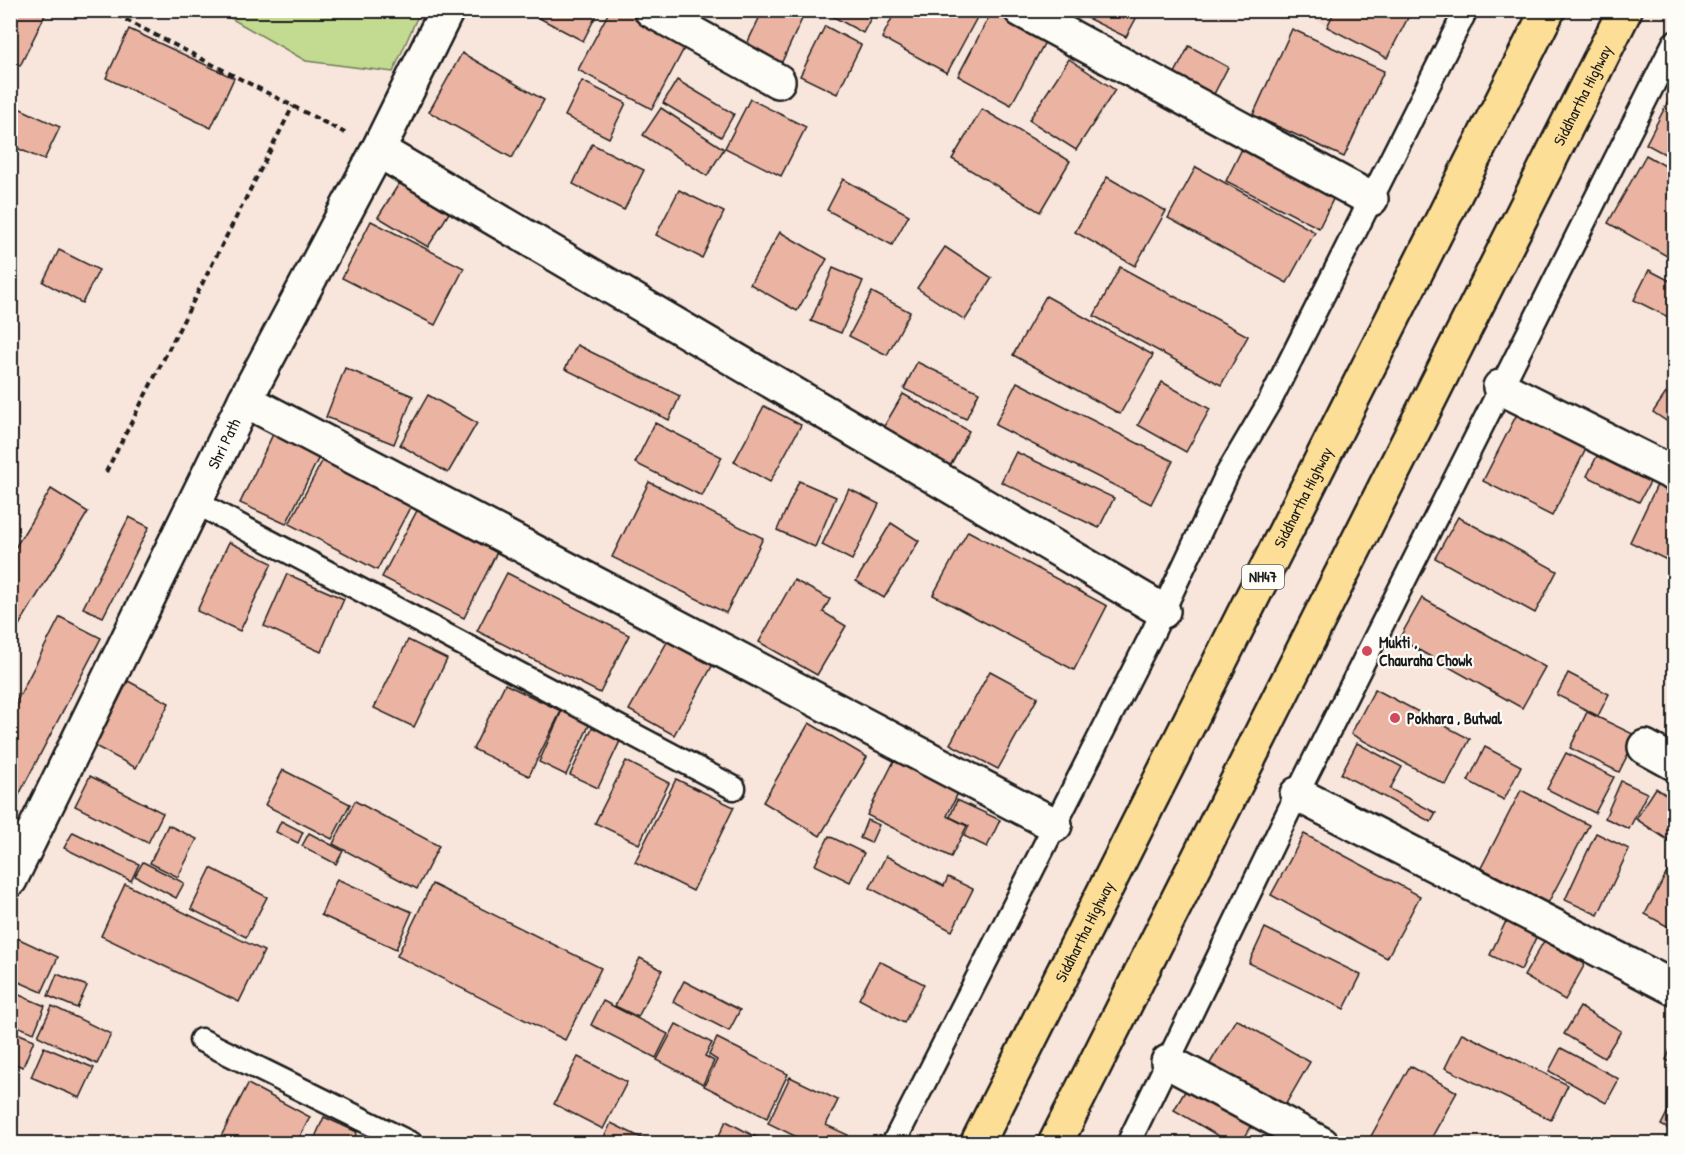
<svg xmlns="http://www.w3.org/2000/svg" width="1685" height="1154" viewBox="0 0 1685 1154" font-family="'Patrick Hand',sans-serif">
  <rect width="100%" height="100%" fill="#f8e6dd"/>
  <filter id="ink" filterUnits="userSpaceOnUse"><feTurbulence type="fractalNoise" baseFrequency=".0167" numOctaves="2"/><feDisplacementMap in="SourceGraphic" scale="12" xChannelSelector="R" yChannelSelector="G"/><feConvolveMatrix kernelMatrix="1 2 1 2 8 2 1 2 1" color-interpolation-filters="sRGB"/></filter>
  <g filter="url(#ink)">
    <polygon fill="#f4d7cb" points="1304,11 1335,11 1327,27"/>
    <polygon fill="#c3da91" stroke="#707b56" stroke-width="1.5" points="218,11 420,11 393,72 306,61"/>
    <g fill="#ebb3a1" stroke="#1c1c1c" stroke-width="1.5">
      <polygon points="10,10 41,10 46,13 20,66 10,61"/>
      <polygon points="524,10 599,10 583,41"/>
      <polygon points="610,10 635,10 689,39 652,109 578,70"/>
      <polygon points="763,10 785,10 802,19 780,66 744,50"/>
      <polygon points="821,10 875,10 863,33"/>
      <polygon points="896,10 981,10 947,73 882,38"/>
      <polygon points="1091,10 1140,10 1140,11 1126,37 1087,18"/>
      <polygon points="1335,10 1412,10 1387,58 1327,27"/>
      <polygon points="992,11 1046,40 1011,105 958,76"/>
      <polygon points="825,26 861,45 837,94 800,76"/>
      <polygon points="129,29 234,78 211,128 106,78"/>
      <polygon points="1292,29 1384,71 1344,157 1253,115"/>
      <polygon points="1189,46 1228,67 1214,94 1175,73"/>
      <polygon points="462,53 544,100 512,158 429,112"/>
      <polygon points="1069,59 1115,90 1076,150 1029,120"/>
      <polygon points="677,80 734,114 721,137 663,103"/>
      <polygon points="582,81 626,103 609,138 565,116"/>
      <polygon points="1674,90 1674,159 1646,144"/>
      <polygon points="750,99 806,127 781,176 725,148"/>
      <polygon points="10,104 60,127 44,160 10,145"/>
      <polygon points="661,108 724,149 707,176 643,135"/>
      <polygon points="982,109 1070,161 1040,212 952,159"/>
      <polygon points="592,144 644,170 624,210 573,184"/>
      <polygon points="1244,145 1337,191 1319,228 1226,181"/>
      <polygon points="1646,155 1674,171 1674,260 1608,223"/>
      <polygon points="1196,167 1315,232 1287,283 1168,218"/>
      <polygon points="1107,177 1166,211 1135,266 1075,232"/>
      <polygon points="843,179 909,215 892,245 827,210"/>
      <polygon points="400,182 449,213 428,247 378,217"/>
      <polygon points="679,190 724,212 702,258 656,235"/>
      <polygon points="371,221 464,268 435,325 342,278"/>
      <polygon points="780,232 827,259 797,311 750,284"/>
      <polygon points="945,247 992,278 965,320 917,288"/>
      <polygon points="59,250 99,270 82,303 43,282"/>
      <polygon points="1120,267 1248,336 1221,385 1094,316"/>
      <polygon points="833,268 863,281 841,333 811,321"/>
      <polygon points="1649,270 1674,283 1674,320 1634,300"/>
      <polygon points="872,292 910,312 887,355 849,336"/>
      <polygon points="1046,296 1153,355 1120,414 1013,355"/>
      <polygon points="577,345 680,396 669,420 565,369"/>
      <polygon points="917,362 979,392 966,419 904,389"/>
      <polygon points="345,368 413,396 394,444 326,417"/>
      <polygon points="1017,382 1173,461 1151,504 995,425"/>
      <polygon points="1162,382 1210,409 1186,452 1138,425"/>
      <polygon points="1666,393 1674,399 1674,426 1653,412"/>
      <polygon points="903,394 969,431 950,466 883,428"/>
      <polygon points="428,395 477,423 448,473 400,445"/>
      <polygon points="764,406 801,425 770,482 734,462"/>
      <polygon points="1518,412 1587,447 1552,516 1483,481"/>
      <polygon points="655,423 722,457 702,496 635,463"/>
      <polygon points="275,430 321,453 286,524 240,503"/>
      <polygon points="327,452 415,498 377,570 289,524"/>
      <polygon points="1016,452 1114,498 1099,528 1001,482"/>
      <polygon points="1597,456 1650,482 1639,502 1587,476"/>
      <polygon points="799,481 836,497 815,547 777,530"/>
      <polygon points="649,482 763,538 726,613 612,557"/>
      <polygon points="1658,483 1674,491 1674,555 1671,562 1630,542"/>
      <polygon points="51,489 88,512 10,640 10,556"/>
      <polygon points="849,489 879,504 852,560 822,545"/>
      <polygon points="419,507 499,548 464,618 382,577"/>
      <polygon points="129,517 149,527 103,617 83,608"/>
      <polygon points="1458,517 1557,571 1535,613 1435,558"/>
      <polygon points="891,523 919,541 884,598 856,581"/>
      <polygon points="968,531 1107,606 1074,670 933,595"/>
      <polygon points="229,542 272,563 240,631 197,611"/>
      <polygon points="507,573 629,635 600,693 477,631"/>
      <polygon points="287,574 344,599 321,652 264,626"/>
      <polygon points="794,580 830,599 823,612 846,626 817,675 759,642"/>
      <polygon points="1422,598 1545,667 1522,708 1399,639"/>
      <polygon points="60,617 101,638 10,812 10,714"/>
      <polygon points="671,635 716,659 674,735 629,710"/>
      <polygon points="408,640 447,659 414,727 374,708"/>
      <polygon points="990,671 1038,697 998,769 950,744"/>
      <polygon points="1568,673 1609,694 1598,716 1557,695"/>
      <polygon points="128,681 169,703 136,768 95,746"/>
      <polygon points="505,684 561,711 529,776 473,749"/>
      <polygon points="1375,689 1470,739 1446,785 1351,734"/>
      <polygon points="564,706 592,719 566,775 539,762"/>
      <polygon points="1587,712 1637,736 1619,772 1570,748"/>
      <polygon points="809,723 867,757 820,836 763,802"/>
      <polygon points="593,726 621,739 598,788 570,775"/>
      <polygon points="1357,743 1402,767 1390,789 1436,813 1431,822 1341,774"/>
      <polygon points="1485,747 1521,766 1504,800 1468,781"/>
      <polygon points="1566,753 1614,777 1595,813 1547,789"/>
      <polygon points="626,761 669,783 639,844 595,823"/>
      <polygon points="894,761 958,793 947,816 967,826 951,857 867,815"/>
      <polygon points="283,770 350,804 332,839 265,805"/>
      <polygon points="90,776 163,813 148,843 75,806"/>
      <polygon points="676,779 734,807 693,891 635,862"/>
      <polygon points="1621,781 1647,793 1629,829 1605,818"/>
      <polygon points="1656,788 1674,800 1674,844 1636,819"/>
      <polygon points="1521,790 1589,825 1548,903 1481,868"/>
      <polygon points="957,800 1000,820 987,847 964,836 969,826 950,817"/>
      <polygon points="355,801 439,846 417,889 333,844"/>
      <polygon points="867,820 879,825 871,843 860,838"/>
      <polygon points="281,821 303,832 298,843 276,832"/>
      <polygon points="168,825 197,839 178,877 150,863"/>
      <polygon points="73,832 139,864 131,881 64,848"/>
      <polygon points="309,833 343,851 336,864 302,846"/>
      <polygon points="1596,833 1629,849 1598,915 1565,900"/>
      <polygon points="1304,834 1420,896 1387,958 1271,895"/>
      <polygon points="829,836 864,853 850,882 815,865"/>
      <polygon points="886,856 944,886 948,877 973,889 952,931 870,888"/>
      <polygon points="1674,859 1674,930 1645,914"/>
      <polygon points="143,862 184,883 176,898 135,876"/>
      <polygon points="211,868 267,897 246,937 191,909"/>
      <polygon points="337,879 412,912 396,949 321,915"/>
      <polygon points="125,884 264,951 239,1002 101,936"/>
      <polygon points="432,884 601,968 565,1040 397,956"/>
      <polygon points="1507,919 1538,933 1521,970 1490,955"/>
      <polygon points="1265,928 1361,975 1344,1009 1249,963"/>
      <polygon points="15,937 58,957 42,992 10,978 10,947"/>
      <polygon points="1544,941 1585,964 1565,1000 1524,976"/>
      <polygon points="640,958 662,970 638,1017 615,1006"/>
      <polygon points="879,961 924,984 904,1023 859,999"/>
      <polygon points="57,974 87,986 77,1008 48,996"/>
      <polygon points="684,981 740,1010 729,1031 673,1002"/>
      <polygon points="10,991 45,1006 34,1033 10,1023"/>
      <polygon points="603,1001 668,1034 656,1058 591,1025"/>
      <polygon points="52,1006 111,1034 97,1064 38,1036"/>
      <polygon points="1580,1007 1621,1031 1604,1058 1564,1034"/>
      <polygon points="1236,1019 1310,1062 1280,1114 1206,1070"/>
      <polygon points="676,1024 712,1043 705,1056 714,1061 703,1084 657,1060"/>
      <polygon points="10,1030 34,1040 23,1067 10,1062"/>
      <polygon points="1462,1033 1568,1085 1551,1120 1445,1068"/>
      <polygon points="717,1038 788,1074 767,1118 704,1086 717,1060 709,1055"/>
      <polygon points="1674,1041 1674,1064 1666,1060"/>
      <polygon points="44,1047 94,1068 80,1098 31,1077"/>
      <polygon points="1561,1048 1619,1079 1606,1103 1549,1071"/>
      <polygon points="578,1057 627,1082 603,1129 554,1104"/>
      <polygon points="1410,1066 1457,1092 1428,1144 1380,1144 1370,1138"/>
      <polygon points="790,1077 838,1100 826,1125 848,1135 844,1144 811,1144 768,1123"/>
      <polygon points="1191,1081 1256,1118 1241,1144 1232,1144 1174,1110"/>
      <polygon points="248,1084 310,1117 296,1144 217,1144"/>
      <polygon points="1674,1099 1674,1132 1661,1125"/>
      <polygon points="324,1117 357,1132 352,1144 312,1144"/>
      <polygon points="726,1121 769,1144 715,1144"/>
      <polygon points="611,1123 652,1143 601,1144"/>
    </g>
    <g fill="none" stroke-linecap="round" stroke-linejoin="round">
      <defs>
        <g id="service">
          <polyline points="195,502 734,788"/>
          <polyline points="201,1040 412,1144"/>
          <polyline points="893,1144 1154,630 1227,474 1270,401 1466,10"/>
          <polyline points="1128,1144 1297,794 1674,43"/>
        </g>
        <g id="minor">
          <polyline points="651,10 778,81"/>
          <polyline points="1021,10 1371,199"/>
          <polyline points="378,150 1163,611"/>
          <polyline points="1500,387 1674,474"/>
          <polyline points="245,400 1055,825"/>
          <polyline points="1645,747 1674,763"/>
          <polyline points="1297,794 1674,988"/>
          <path id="s1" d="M10,880L245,400L378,150L447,10"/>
          <polyline points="1168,1062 1322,1144"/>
        </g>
        <g id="trunk">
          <path id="s2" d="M977,1144L1548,10"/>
          <path id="s3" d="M1055,1144L1625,10"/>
        </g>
      </defs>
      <use href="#service" stroke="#1c1c1c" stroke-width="27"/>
      <use href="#minor" stroke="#1c1c1c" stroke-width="38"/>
      <use href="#trunk" stroke="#1c1c1c" stroke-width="38"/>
      <g stroke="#1c1c1c" stroke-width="4" stroke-dasharray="6 4.5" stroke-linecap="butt">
        <polyline points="107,10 345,133"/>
        <polyline points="106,472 293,106"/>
      </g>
      <use href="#service" stroke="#fdfcf7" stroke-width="22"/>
      <use href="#minor" stroke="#fdfcf7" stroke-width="33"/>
      <use href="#trunk" stroke="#fdde96" stroke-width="33"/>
    </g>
  </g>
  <g fill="#d1495b" stroke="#fdfcf7" stroke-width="2">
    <circle cx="1367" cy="651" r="6"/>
    <circle cx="1395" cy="718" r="6"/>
  </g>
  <g text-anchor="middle" stroke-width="4.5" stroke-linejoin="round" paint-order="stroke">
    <rect fill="#fdfcf7" stroke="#605f5e" stroke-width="1.5" x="1242" y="565" width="42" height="24" rx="4.5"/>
    <g font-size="15" font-weight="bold" fill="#1c1c1c">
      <text x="1263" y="582">NH47</text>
    </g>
    <g font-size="16" fill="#1c1c1c" stroke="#fdfcf7">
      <text dy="6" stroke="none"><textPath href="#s3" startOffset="1174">Siddhartha Highway</textPath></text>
      <text dy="6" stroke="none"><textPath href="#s1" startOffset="486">Shri Path</textPath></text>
      <text dy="6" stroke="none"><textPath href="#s2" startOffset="724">Siddhartha Highway</textPath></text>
      <text dy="6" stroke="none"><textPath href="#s2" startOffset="238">Siddhartha Highway</textPath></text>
    </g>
    <g font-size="16" font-weight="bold" fill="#1c1c1c" stroke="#fdfcf7" text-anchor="start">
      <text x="1379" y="648">Mukti ,<tspan x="1379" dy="18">Chauraha Chowk</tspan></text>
      <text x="1407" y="724">Pokhara , Butwal</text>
    </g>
  </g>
  <rect width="1685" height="1154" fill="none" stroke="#fdfcf7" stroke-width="36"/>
  <rect x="18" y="18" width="1649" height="1118" fill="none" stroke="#1c1c1c" stroke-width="2" filter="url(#ink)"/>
</svg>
